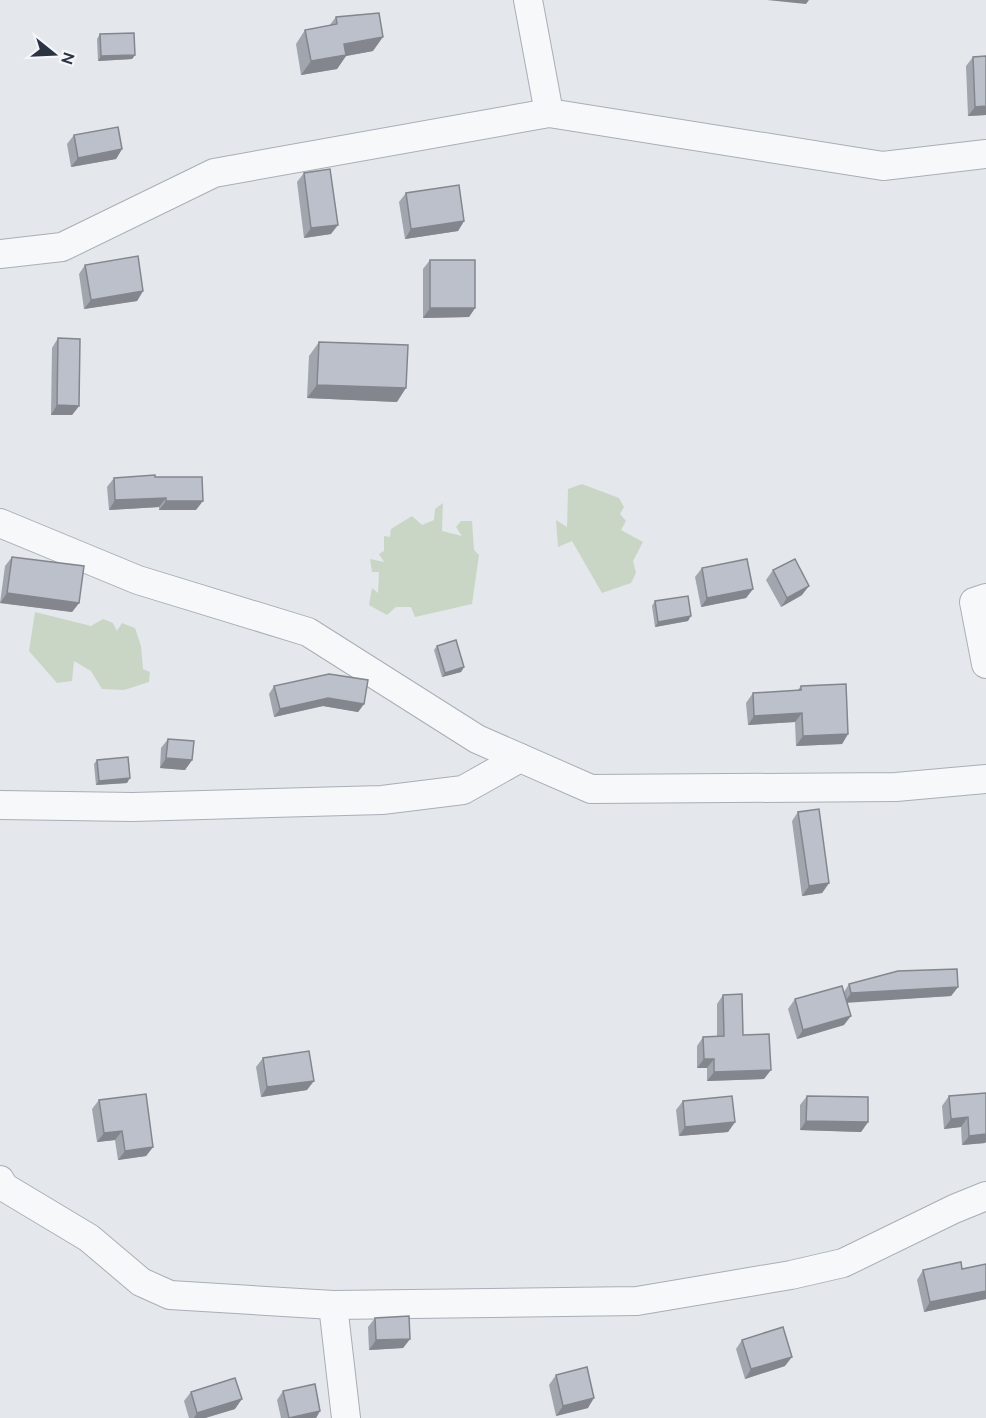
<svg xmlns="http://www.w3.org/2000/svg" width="986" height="1418" viewBox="0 0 986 1418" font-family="Ubuntu,sans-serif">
  <rect width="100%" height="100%" fill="#e4e7ec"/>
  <g fill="#c9d6c5">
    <polygon points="582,484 619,498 624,507 620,514 626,521 621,530 643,542 633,561 636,573 631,583 602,593 572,541 558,547 556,520 567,527 568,489"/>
    <polygon points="443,503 442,531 462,536 456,527 461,521 472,521 474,550 479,555 472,604 415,617 411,607 396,607 387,615 369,605 372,588 378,593 379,572 372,572 370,559 384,562 379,554 384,551 384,536 390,537 391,529 412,516 422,525 434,520 435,509"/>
    <polygon points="35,612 91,626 103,619 113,623 117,631 122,623 135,628 141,646 143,669 150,672 149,682 124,690 102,689 91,671 74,661 72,681 57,683 29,651"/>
  </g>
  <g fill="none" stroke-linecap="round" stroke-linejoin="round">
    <defs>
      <g id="street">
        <polyline points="528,0 549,113"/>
        <polyline points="0,254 62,247 214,173 549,113 883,166 986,154"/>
        <polyline points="0,523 138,580 308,632 477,739 591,789 896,787 986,779"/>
        <polyline points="986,598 974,602 986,664"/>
        <polyline points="0,805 133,807 382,800 463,790 520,758"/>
        <polyline points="0,1180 4,1187 89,1238 141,1282 170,1295 333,1305 637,1301 791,1275 843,1263 954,1209 986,1196"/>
        <polyline points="333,1305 346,1418"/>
      </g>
    </defs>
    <use href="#street" stroke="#a9aeb7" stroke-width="30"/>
    <use href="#street" stroke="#f7f8fa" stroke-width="28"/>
  </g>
  <g fill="#a1a5ae">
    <polygon points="336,17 373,51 346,56 337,69 301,75 296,44 305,30 329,26"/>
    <polygon points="100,34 135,55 132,59 98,61 97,39"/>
    <polygon points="973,57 986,115 968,116 966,66"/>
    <polygon points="74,135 122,149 116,159 71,167 67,144"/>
    <polygon points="304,173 331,234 304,238 297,182"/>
    <polygon points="406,193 464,221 458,231 405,239 399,202"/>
    <polygon points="430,260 475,308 469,317 423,318 423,269"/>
    <polygon points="85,265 143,291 137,301 84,309 79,274"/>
    <polygon points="58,338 79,406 72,415 51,415 52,348"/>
    <polygon points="319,342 397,402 307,398 309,356"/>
    <polygon points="155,477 196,510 159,510 159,507 109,510 107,487 114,478"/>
    <polygon points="12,557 79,603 72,612 0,603 5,566"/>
    <polygon points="702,568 753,589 746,598 701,607 695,577"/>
    <polygon points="773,570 802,595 781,607 766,580"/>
    <polygon points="655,601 688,621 655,627 652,606"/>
    <polygon points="437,646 464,667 461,672 442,677 434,650"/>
    <polygon points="274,686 364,704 358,712 323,706 274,717 269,694"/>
    <polygon points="801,686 848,734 842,744 796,746 795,722 748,725 746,703 753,693 797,691"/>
    <polygon points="168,739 192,760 185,770 160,768 161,748"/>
    <polygon points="97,760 127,783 96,785 94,764"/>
    <polygon points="798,812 829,883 822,893 802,896 792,821"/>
    <polygon points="849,984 958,987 951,996 847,1002 844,1025 797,1039 788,1009 795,999 844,992"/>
    <polygon points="723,995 743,1035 764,1079 707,1081 707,1068 697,1068 697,1046 703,1037 717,1036 717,1004"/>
    <polygon points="263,1058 307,1090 261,1097 256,1067"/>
    <polygon points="986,1093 985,1143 962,1145 961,1127 944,1129 942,1106 949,1096"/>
    <polygon points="807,1096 868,1122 861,1132 800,1130 800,1105"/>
    <polygon points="99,1100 153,1147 146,1156 118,1160 115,1140 97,1142 92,1109"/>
    <polygon points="683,1101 735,1122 728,1132 679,1136 676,1110"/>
    <polygon points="986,1264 986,1299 924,1312 917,1280 923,1270 962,1269"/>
    <polygon points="375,1318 410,1339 403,1348 369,1350 368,1327"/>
    <polygon points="742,1340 785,1366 745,1379 736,1349"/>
    <polygon points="556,1375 588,1408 556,1416 549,1385"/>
    <polygon points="283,1391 320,1411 316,1418 281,1418 277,1400"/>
    <polygon points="191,1392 235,1409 205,1418 189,1418 184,1401"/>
  </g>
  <g fill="#83868d">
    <polygon points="767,0 809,0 806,4"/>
    <polygon points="383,37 373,51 346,56 337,69 301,75 311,61 344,44"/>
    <polygon points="135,55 132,59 98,61 101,56"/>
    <polygon points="986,106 986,115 968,116 975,107"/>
    <polygon points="122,149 116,159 71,167 78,158"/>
    <polygon points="464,221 458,231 405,239 411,229"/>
    <polygon points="338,225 331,234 304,238 311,228"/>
    <polygon points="143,291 137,301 84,309 91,300"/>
    <polygon points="430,308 475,308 469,317 423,318"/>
    <polygon points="317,385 406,388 397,402 307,398"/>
    <polygon points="57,405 79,406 72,415 51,415"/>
    <polygon points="166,498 159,507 109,510 115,500"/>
    <polygon points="166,501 203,501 196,510 159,510"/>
    <polygon points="809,586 802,595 781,607 787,598"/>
    <polygon points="753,589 746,598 701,607 707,598"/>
    <polygon points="7,593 79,603 72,612 0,603"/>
    <polygon points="691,616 688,621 655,627 658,622"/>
    <polygon points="464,667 461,672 442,677 445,673"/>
    <polygon points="328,698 364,704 358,712 323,706 274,717 280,709"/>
    <polygon points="802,713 795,722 748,725 754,716"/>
    <polygon points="848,734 842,744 796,746 803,736"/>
    <polygon points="166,758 192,760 185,770 160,768"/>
    <polygon points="130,778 127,783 96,785 99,781"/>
    <polygon points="829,883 822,893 802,896 809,886"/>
    <polygon points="958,987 951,996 844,1003 851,993"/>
    <polygon points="851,1016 844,1025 797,1039 803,1030"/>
    <polygon points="704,1059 714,1059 707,1068 697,1068"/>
    <polygon points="771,1070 764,1079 707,1081 714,1072"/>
    <polygon points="314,1081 307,1090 261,1097 267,1087"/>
    <polygon points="968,1117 961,1127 944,1129 951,1119"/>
    <polygon points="806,1121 868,1122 861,1132 800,1130"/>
    <polygon points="735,1122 728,1132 679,1136 685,1127"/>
    <polygon points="122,1131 115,1140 97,1142 104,1133"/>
    <polygon points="986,1134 986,1142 985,1143 962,1145 969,1136"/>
    <polygon points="153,1147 146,1156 118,1160 125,1151"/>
    <polygon points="986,1291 986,1299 924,1312 930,1302"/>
    <polygon points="410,1339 403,1348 369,1350 376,1340"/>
    <polygon points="792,1357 785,1366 745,1379 751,1369"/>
    <polygon points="594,1398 588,1408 556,1416 563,1406"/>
    <polygon points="242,1399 235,1409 205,1418 194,1418 197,1413"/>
    <polygon points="320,1411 316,1418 289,1418"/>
  </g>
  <g fill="#bbc0ca" stroke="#83868d" stroke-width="1.5">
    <polygon points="379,13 383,37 344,44 346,55 311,61 305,30 337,24 336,17"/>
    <polygon points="134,33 135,55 101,56 100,34"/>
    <polygon points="986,56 986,106 975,107 973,57"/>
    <polygon points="118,127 122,149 78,158 74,135"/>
    <polygon points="330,169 338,225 311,228 304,173"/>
    <polygon points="459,185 464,221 411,229 406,193"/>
    <polygon points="138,256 143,291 91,300 85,265"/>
    <rect x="430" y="260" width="45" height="48"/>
    <polygon points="58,338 80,339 79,406 57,405"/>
    <polygon points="319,342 408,345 406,388 317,385"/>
    <polygon points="155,475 155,477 202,477 203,501 166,501 166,498 115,500 114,478"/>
    <polygon points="12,557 84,566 79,603 7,593"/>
    <polygon points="747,559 753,589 707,598 702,568"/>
    <polygon points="795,559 809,586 787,598 773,570"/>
    <polygon points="688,596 691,616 658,622 655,601"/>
    <polygon points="456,640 464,667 445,673 437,646"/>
    <polygon points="329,674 368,680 364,704 328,698 280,709 274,686"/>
    <polygon points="846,684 848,734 803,736 802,713 754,716 753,693 801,690 801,686"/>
    <polygon points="168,739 194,741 192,760 166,758"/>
    <polygon points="128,757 130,778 99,781 97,760"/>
    <polygon points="819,809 829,883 809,886 798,812"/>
    <polygon points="957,969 958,987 851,993 849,984 898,971"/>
    <polygon points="842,986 851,1016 803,1030 795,999"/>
    <polygon points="742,994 743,1035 769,1034 771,1070 714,1072 714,1059 704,1059 703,1037 724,1036 723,995"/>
    <polygon points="309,1051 314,1081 267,1087 263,1058"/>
    <polygon points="986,1093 986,1134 969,1136 968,1117 951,1119 949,1096"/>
    <polygon points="146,1094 153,1147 125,1151 122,1131 104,1133 99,1100"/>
    <polygon points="732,1096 735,1122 685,1127 683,1101"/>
    <polygon points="807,1096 868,1097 868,1122 806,1121"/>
    <polygon points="961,1262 962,1269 986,1264 986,1291 930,1302 923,1270"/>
    <polygon points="409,1316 410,1339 376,1340 375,1318"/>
    <polygon points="783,1327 792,1357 751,1369 742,1340"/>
    <polygon points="587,1367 594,1398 563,1406 556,1375"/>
    <polygon points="235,1378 242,1399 197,1413 191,1392"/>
    <polygon points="315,1384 320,1411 289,1418 283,1391"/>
  </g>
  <g transform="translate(54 54) rotate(108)" stroke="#f4f6f9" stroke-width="4.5" paint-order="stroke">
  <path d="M0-4.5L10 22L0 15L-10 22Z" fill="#2b3445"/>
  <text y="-9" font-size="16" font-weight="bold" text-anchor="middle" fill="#2b3445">N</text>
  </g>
</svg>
